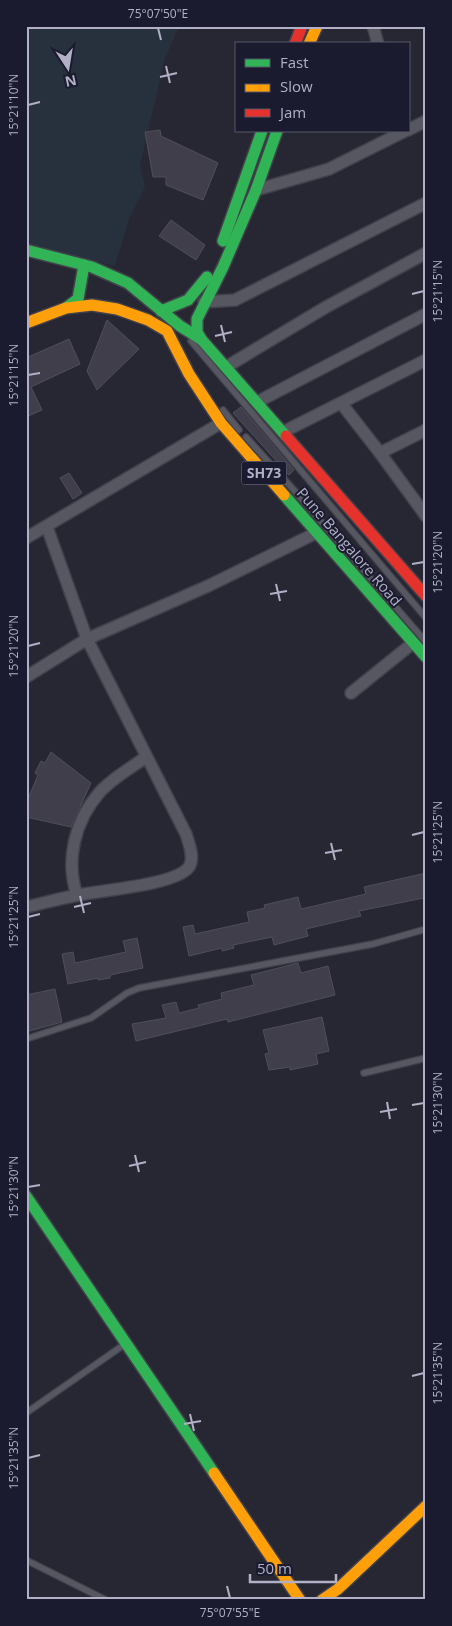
<svg xmlns="http://www.w3.org/2000/svg" width="452" height="1626" viewBox="0 0 452 1626" font-family="'Open Sans',sans-serif">
  <rect width="100%" height="100%" fill="#272734"/>
  <polygon fill="#27303d" points="26,26 179,26 165,59 140,165 145,187 129,219 115,266 26,244"/>
  <g fill="#3f3e4a" stroke="#4f4f5c">
    <polygon points="160,130 161,136 218,163 203,200 166,185 166,177 153,177 145,132"/>
    <polygon points="171,220 205,245 196,260 159,236"/>
    <polygon points="107,320 139,349 97,390 87,371"/>
    <polygon points="69,339 80,364 31,387 42,410 26,417 26,358"/>
    <polygon points="241,407 294,470 289,475 233,413"/>
    <polygon points="69,473 82,493 73,499 60,478"/>
    <polygon points="51,752 91,783 71,827 26,817 28,799 38,775 35,773 41,761 45,763"/>
    <polygon points="426,873 426,895 424,898 359,911 361,916 306,929 308,936 274,945 272,937 233,945 234,948 222,951 222,948 189,956 183,927 193,925 195,934 249,922 247,912 265,908 264,905 298,897 301,909 366,894 364,887"/>
    <polygon points="137,938 143,968 110,975 110,978 98,980 98,978 68,984 62,954 73,952 75,963 126,952 123,941"/>
    <polygon points="298,963 301,973 328,966 335,995 228,1022 227,1019 136,1041 132,1024 166,1018 162,1005 176,1002 179,1013 199,1008 198,1005 222,999 221,993 254,985 251,975"/>
    <polygon points="55,989 62,1022 26,1032 26,995"/>
    <polygon points="322,1017 329,1051 316,1054 318,1064 290,1070 290,1067 269,1070 265,1054 269,1053 263,1030"/>
  </g>
  <g fill="none" stroke-linecap="round" stroke-linejoin="round">
    <defs>
      <g id="lane">
        <polyline points="191,341 426,618"/>
        <polyline points="223,410 239,430"/>
        <polyline points="246,437 293,489 426,642"/>
        <polyline points="26,1039 91,1018 127,993 139,988 373,944 426,929"/>
        <polyline points="364,1073 426,1058"/>
        <polyline points="26,1413 125,1344"/>
        <polyline points="26,1560 106,1600"/>
      </g>
      <g id="street">
        <polyline points="373,26 378,44"/>
        <polyline points="408,130 426,121"/>
        <polyline points="256,190 329,169 405,131"/>
        <polyline points="204,302 235,300 426,203"/>
        <polyline points="226,367 326,307 426,253"/>
        <polyline points="257,402 426,314"/>
        <polyline points="341,403 380,453 426,430"/>
        <polyline points="283,432 426,360"/>
        <polyline points="380,453 426,516"/>
        <polyline points="26,538 221,423"/>
        <polyline points="26,677 87,639 208,586 316,533"/>
        <polyline points="351,693 413,643"/>
        <path d="M77,895C65,860 75,821 99,793C111,779 131,768 146,757"/>
        <path d="M26,907C44,903 61,898 79,895C102,890 176,885 189,867C195,858 189,844 186,834L87,639L47,527"/>
      </g>
      <g id="fast">
        <polyline points="223,241 262,131"/>
        <polyline points="26,250 92,267 128,283 180,326 201,339 286,436"/>
        <polyline points="66,308 78,299 84,265"/>
        <polyline points="161,311 188,300 207,277"/>
        <polyline points="201,339 197,332 197,319 223,267 256,190 277,131"/>
        <polyline points="284,495 426,657"/>
        <polyline points="26,1196 214,1473"/>
      </g>
      <g id="slow">
        <polyline points="309,44 317,26"/>
        <polyline points="26,323 66,308 92,305 117,309 148,320 167,331 189,374 221,423 284,495"/>
        <polyline points="214,1473 300,1600"/>
        <polyline points="322,1600 338,1589 426,1506"/>
      </g>
      <g id="jam">
        <polyline points="295,44 302,26"/>
        <polyline points="286,436 426,596"/>
      </g>
    </defs>
    <use href="#lane" stroke="#41414b" stroke-width="8"/>
    <use href="#street" stroke="#41414b" stroke-width="14"/>
    <use href="#fast" stroke="#41414b" stroke-width="14"/>
    <use href="#slow" stroke="#41414b" stroke-width="14"/>
    <use href="#jam" stroke="#41414b" stroke-width="14"/>
    <use href="#lane" stroke="#575762" stroke-width="5.5"/>
    <use href="#street" stroke="#575762" stroke-width="11"/>
    <use href="#fast" stroke="#30b455" stroke-width="11"/>
    <use href="#slow" stroke="#ff9f0a" stroke-width="11"/>
    <use href="#jam" stroke="#e5322d" stroke-width="11"/>
  </g>
  <path fill="none" stroke="#b1b0c6" stroke-width="2" d="M158,28L161,40M166,66L170,83M160,77L177,73M28,105L40,102M412,294L424,291M221,325L225,342M215,336L232,332M28,375L40,373M412,564L424,562M276,584L280,601M270,594L287,591M28,646L40,643M412,835L424,832M331,843L335,860M325,853L342,850M80,896L84,913M74,907L91,903M28,917L40,914M387,1102L390,1119M412,1105L424,1103M380,1112L397,1109M135,1155L139,1172M129,1166L146,1162M28,1187L40,1185M412,1376L424,1373M190,1414L194,1431M184,1424L201,1421M28,1458L40,1455M227,1586L230,1598"/>
  <g text-anchor="middle" stroke-width="4" stroke-linejoin="round" paint-order="stroke">
    <rect fill="#1b1b2f" stroke="#848399" stroke-width="1" x="241.5" y="461.5" width="45" height="23" rx="4"/>
    <g font-size="14" font-weight="bold" fill="#b1b0c6">
      <text x="264" y="478">SH73</text>
    </g>
    <g font-size="15" fill="#b1b0c6" stroke="#1b1b2f">
      <text transform="translate(349 547) rotate(49)" y="5">Pune Bangalore Road</text>
    </g>
  </g>
  <rect width="452" height="1626" fill="none" stroke="#1b1b2f" stroke-width="55"/>
  <rect x="235" y="42" width="175" height="90" fill="#1b1b2f" stroke="#57576b"/>
  <rect x="245" y="59" width="25" height="8" fill="#30b455" stroke="#57576b"/>
  <text x="280" y="68" font-size="15" fill="#b1b0c6">Fast</text>
  <rect x="245" y="84" width="25" height="8" fill="#ff9f0a" stroke="#57576b"/>
  <text x="280" y="92" font-size="15" fill="#b1b0c6">Slow</text>
  <rect x="245" y="109" width="25" height="8" fill="#e5322d" stroke="#57576b"/>
  <text x="280" y="118" font-size="15" fill="#b1b0c6">Jam</text>
  <g transform="translate(68 68) rotate(168)" stroke="#1b1b2f" stroke-width="4" paint-order="stroke">
  <path d="M0-4L9 19L0 12L-9 19Z" fill="#b1b0c6"/>
  <text y="-8" font-size="14" font-weight="bold" text-anchor="middle" fill="#b1b0c6">N</text>
  </g>
  <path d="M250 1574v8h86v-8" fill="none" stroke="#b1b0c6" stroke-width="2.5"/>
  <text x="257" y="1574" font-size="15" fill="#b1b0c6" stroke="#1b1b2f" stroke-width="4" paint-order="stroke">50 m</text>
  <rect x="28" y="28" width="396" height="1570" fill="none" stroke="#b1b0c6" stroke-width="2"/>
  <g font-size="12" text-anchor="middle" fill="#b1b0c6">
    <text x="158" y="18">75°07'50"E</text>
    <text transform="translate(14 105) rotate(-90)" y="4">15°21'10"N</text>
    <text transform="translate(438 291) rotate(-90)" y="4">15°21'15"N</text>
    <text transform="translate(14 375) rotate(-90)" y="4">15°21'15"N</text>
    <text transform="translate(438 562) rotate(-90)" y="4">15°21'20"N</text>
    <text transform="translate(14 646) rotate(-90)" y="4">15°21'20"N</text>
    <text transform="translate(438 832) rotate(-90)" y="4">15°21'25"N</text>
    <text transform="translate(14 917) rotate(-90)" y="4">15°21'25"N</text>
    <text transform="translate(438 1103) rotate(-90)" y="4">15°21'30"N</text>
    <text transform="translate(14 1187) rotate(-90)" y="4">15°21'30"N</text>
    <text transform="translate(438 1373) rotate(-90)" y="4">15°21'35"N</text>
    <text transform="translate(14 1458) rotate(-90)" y="4">15°21'35"N</text>
    <text x="230" y="1617">75°07'55"E</text>
  </g>
</svg>
